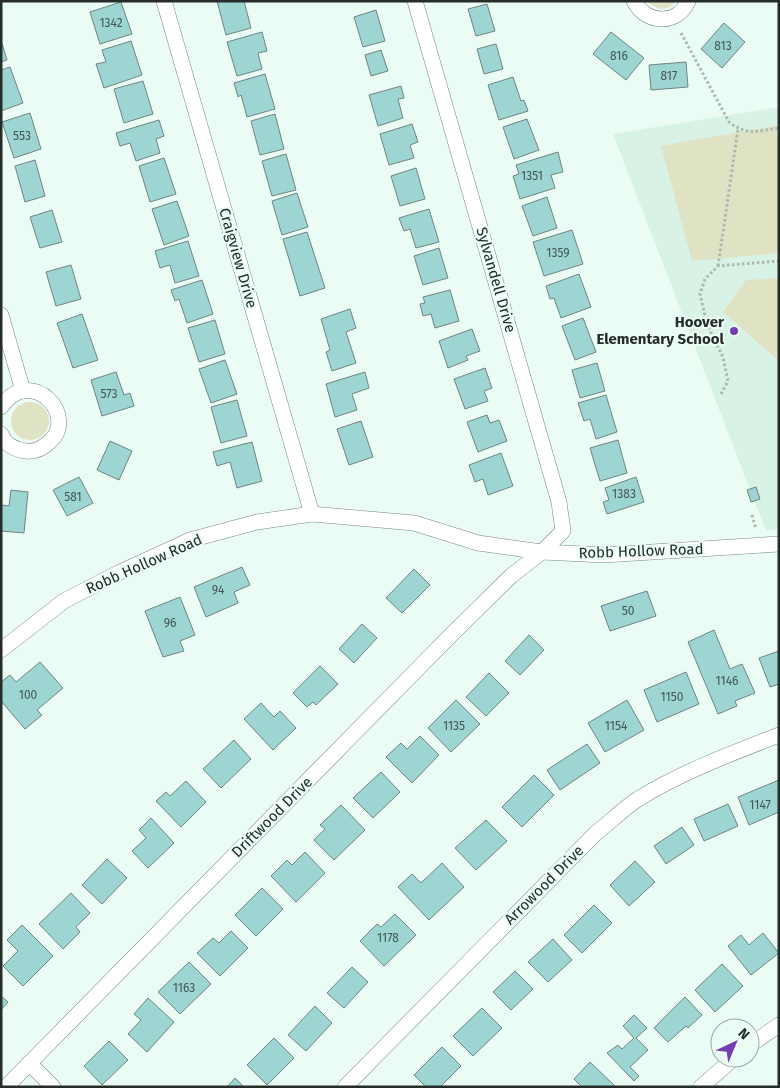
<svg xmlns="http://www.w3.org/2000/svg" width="780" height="1088" viewBox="0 0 780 1088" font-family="'Fira Sans',sans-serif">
  <rect width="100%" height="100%" fill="#eafcf3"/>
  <polygon fill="#d9f2e6" points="779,107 779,529 766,531 613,134"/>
  <g fill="#e0e2c4">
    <path d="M647,1H676C668,12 656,10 647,1Z"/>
    <polygon points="779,125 779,253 692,261 661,146"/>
    <polygon points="779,278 779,361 723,312 746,280"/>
    <circle cx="30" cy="421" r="19"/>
  </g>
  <g fill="#9cd5d2" stroke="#718382">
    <polygon points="217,1 244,1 251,28 226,35"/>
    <polygon points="121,2 132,34 100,44 90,12"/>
    <polygon points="487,4 495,31 476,36 468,9"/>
    <polygon points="376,10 385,41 363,47 354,17"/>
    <polygon points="724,23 745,42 722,68 701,49"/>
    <polygon points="262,32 267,51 258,53 262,69 237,76 227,42"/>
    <polygon points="611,32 644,58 626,80 593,54"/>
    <polygon points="1,40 7,60 1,62"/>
    <polygon points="131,41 142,75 104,88 96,64 106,62 102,50"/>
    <polygon points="496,44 503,69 484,74 477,49"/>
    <polygon points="381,50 388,71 371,76 365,55"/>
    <polygon points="686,62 688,87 651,90 649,65"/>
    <polygon points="10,67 23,103 1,111 1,70"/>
    <polygon points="265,74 275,109 247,117 241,95 238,97 234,83"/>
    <polygon points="513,77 521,101 524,100 528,111 499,120 488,85"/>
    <polygon points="143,81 153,114 124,123 114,89"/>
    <polygon points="401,86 404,98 398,99 403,118 378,126 369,95"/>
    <polygon points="30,113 41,149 14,158 2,122"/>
    <polygon points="275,114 284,149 260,155 251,121"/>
    <polygon points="527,119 539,150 514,159 503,127"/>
    <polygon points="159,120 164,136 156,139 160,153 136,161 130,143 120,146 116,133"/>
    <polygon points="412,124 418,142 410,145 414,158 389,165 380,134"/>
    <polygon points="558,152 563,172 551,175 555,188 520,199 513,176 519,174 516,165"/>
    <polygon points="286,154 296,190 272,196 262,161"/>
    <polygon points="164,158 176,194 150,202 139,166"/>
    <polygon points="35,160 45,196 25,202 15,166"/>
    <polygon points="416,168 425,199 400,206 391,176"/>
    <polygon points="297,193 308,227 282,235 272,201"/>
    <polygon points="547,197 557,228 533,236 522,206"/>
    <polygon points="177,201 189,236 164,245 152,209"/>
    <polygon points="429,209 439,242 416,248 410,229 404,231 399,218"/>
    <polygon points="52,210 62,242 40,248 30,217"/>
    <polygon points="572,230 583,264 544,276 533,242"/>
    <polygon points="307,232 325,288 300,296 283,239"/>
    <polygon points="188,241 199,276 175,283 170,265 160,268 155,251"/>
    <polygon points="439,248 448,278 423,285 414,256"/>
    <polygon points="71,265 81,299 56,306 46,272"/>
    <polygon points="579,274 591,307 561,318 554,298 550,299 546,286"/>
    <polygon points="202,280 213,314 187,323 179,299 175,301 171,290"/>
    <polygon points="450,290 459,321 435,328 431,314 423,316 420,304 425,303 423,297"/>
    <polygon points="350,309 356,328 346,332 356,363 332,371 326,352 330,350 321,319"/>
    <polygon points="82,314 98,360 73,368 57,323"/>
    <polygon points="583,318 596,352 575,360 562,326"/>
    <polygon points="215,320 225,354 199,362 188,328"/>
    <polygon points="472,329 480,351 466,356 468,360 448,368 439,341"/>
    <polygon points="225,360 237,394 211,403 199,369"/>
    <polygon points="597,363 605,391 580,398 572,370"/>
    <polygon points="485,368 492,388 484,391 488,401 465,409 454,379"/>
    <polygon points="116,372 124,395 130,393 134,406 102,416 91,380"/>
    <polygon points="365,372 369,388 352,394 357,410 335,417 326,384"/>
    <polygon points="606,395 617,432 596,439 590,419 584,421 578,403"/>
    <polygon points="237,400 247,436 221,443 211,407"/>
    <polygon points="487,415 490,423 499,420 507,441 478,452 467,422"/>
    <polygon points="361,421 373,457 349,465 337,429"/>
    <polygon points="618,440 627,473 600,481 590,448"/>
    <polygon points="110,441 132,451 119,480 97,470"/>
    <polygon points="252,442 262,481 237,488 230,462 217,466 213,452"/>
    <polygon points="501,453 513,486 488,495 483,479 475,482 469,465"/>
    <polygon points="79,477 93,503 67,516 53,490"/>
    <polygon points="636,477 644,502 607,514 603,502 609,500 605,488"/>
    <polygon points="756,487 760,499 751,502 747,490"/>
    <polygon points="11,490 28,492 24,533 1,531 1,505 9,506"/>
    <polygon points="242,567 250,585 234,592 238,603 206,617 194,587"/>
    <polygon points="414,569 430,585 402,613 386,598"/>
    <polygon points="647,591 656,616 610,631 601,606"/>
    <polygon points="180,597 195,635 180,641 184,651 163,657 145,611"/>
    <polygon points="362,624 377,638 354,663 339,649"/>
    <polygon points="714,630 730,669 742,664 755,693 735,701 737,706 718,714 688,642"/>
    <polygon points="529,635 544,650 520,675 505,661"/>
    <polygon points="779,651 779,684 770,687 759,658"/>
    <polygon points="40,662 63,688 37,710 42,715 25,729 1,701 1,682 10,675 16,682"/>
    <polygon points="320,666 338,684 316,705 313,702 307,707 293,693"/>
    <polygon points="686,672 699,704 657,722 644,690"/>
    <polygon points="489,673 509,693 486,716 466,697"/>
    <polygon points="456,700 480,724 451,752 428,728"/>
    <polygon points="627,700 644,730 605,752 588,723"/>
    <polygon points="261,703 274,717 280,711 296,728 273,750 244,719"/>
    <polygon points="420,736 439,755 412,783 386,757 401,743 407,749"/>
    <polygon points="234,740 251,759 221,788 203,769"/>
    <polygon points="587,744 600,763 560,790 547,770"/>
    <polygon points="381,772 400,792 373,818 353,798"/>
    <polygon points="534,775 554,795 522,827 502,807"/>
    <polygon points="779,780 779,812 749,825 738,797"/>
    <polygon points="186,781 206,802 181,827 156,801 166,792 170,796"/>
    <polygon points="728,804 738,826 704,841 694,819"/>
    <polygon points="341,805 365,830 334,860 314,840 325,829 320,825"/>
    <polygon points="151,818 174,843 148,868 132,851 146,838 139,830"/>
    <polygon points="486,820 507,841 476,870 455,848"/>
    <polygon points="682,827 694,845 666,864 654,846"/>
    <polygon points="305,852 325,873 296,902 271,876 287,860 292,865"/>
    <polygon points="107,859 127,878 102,904 82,885"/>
    <polygon points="635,861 655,882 629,906 610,885"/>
    <polygon points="442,863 464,887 429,920 398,887 412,874 421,883"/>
    <polygon points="262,888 283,909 256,936 235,915"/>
    <polygon points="71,893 90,913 76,927 80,932 63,949 39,924"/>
    <polygon points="594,905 612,923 582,953 564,935"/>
    <polygon points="395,914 416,935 384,966 360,941 377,924 381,927"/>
    <polygon points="22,925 53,956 23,986 3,966 18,951 7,940"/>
    <polygon points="231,931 248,948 220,976 197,953 213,938 219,943"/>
    <polygon points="763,933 779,953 751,975 728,946 741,935 749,945"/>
    <polygon points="553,939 572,960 548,982 528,962"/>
    <polygon points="189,962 211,984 180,1014 158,992"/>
    <polygon points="722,964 743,986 715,1012 695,990"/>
    <polygon points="352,967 368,982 344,1008 327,993"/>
    <polygon points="515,971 533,989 511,1010 493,992"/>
    <polygon points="1,996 8,1002 1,1010"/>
    <polygon points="685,997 702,1015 688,1028 686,1026 668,1042 654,1028"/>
    <polygon points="148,998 174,1022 147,1052 128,1034 141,1020 134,1014"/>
    <polygon points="315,1006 332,1023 306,1051 288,1035"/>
    <polygon points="482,1008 502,1028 473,1056 453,1036"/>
    <polygon points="634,1015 647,1028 636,1038 648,1050 630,1067 639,1076 634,1081 607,1053 618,1045 622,1049 634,1038 623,1026"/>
    <polygon points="274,1038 294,1058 267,1085 247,1065"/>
    <polygon points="109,1041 128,1060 102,1085 84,1066"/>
    <polygon points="442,1047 461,1066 440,1087 426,1087 414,1075"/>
    <polygon points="590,1062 616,1087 582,1087 574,1079"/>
    <polygon points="235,1078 244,1087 227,1087"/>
  </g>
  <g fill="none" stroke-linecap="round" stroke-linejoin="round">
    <defs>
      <g id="street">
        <polyline points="164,1 312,514"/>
        <path d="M634,1C645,24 678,26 688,1"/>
        <polyline points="1,315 23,391"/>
        <path d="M1,407C31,363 82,418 47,444C41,449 33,452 26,451C15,450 5,444 1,434"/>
        <polyline points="1,650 64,601 118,573 190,540 257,522 312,514 414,523 478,543 542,552 604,555 779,544"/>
        <polyline points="750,1045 779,1025"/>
        <polyline points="29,1063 53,1087"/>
        <polyline points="6,1087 451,635 511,576 542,552 563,531 559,502 415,1"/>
        <path d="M345,1087L596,833C610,822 623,809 638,799C682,772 730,754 779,735"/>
        <polyline points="701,1087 734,1058"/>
      </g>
    </defs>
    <use href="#street" stroke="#788780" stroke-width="16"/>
    <g stroke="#aab8b1" stroke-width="3" stroke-dasharray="2.5 2.5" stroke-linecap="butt">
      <path d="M681,33L729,122C747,136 758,131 779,128"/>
      <polyline points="718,266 738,129"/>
      <polyline points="721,394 728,381 723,357 707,324 700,294 705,279 718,266 779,261"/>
      <polyline points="752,515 756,529"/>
    </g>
    <use href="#street" stroke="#fff" stroke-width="15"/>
  </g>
  <circle fill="#753db4" stroke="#eafcf3" stroke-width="2" cx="734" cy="331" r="5"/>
  <g text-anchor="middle" stroke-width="4.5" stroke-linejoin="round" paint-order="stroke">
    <g font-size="12" fill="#435653">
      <text x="111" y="27">1342</text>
      <text x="723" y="50">813</text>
      <text x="619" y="60">816</text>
      <text x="669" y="80">817</text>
      <text x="22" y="140">553</text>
      <text x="532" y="180">1351</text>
      <text x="558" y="257">1359</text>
      <text x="109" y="398">573</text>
      <text x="624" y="498">1383</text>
      <text x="73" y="501">581</text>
      <text x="218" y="594">94</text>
      <text x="628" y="615">50</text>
      <text x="170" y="627">96</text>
      <text x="727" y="685">1146</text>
      <text x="28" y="699">100</text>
      <text x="672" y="701">1150</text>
      <text x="454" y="730">1135</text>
      <text x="616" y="730">1154</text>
      <text x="760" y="809">1147</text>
      <text x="388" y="942">1178</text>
      <text x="184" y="992">1163</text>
    </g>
    <g font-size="15" fill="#252c29" stroke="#eafcf3">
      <text transform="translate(238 258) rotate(74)" y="5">Craigview Drive</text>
      <text transform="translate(496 280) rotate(74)" y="5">Sylvandell Drive</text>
      <text transform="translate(641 551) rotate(-2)" y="5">Robb Hollow Road</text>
      <text transform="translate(144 564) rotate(-24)" y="5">Robb Hollow Road</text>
      <text transform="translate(272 817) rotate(-45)" y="5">Driftwood Drive</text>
      <text transform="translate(544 885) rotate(-45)" y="5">Arrowood Drive</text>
    </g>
    <g font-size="15" font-weight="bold" fill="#252c29" stroke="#eafcf3" text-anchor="end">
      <text x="724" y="327">Hoover<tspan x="724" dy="17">Elementary School</tspan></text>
    </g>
  </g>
  <rect width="780" height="1088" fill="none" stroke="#252c29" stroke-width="5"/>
  <g transform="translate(735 1043) rotate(44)"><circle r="24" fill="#eafcf3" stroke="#9ba9a2"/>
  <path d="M0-4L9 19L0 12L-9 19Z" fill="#753db4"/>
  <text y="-8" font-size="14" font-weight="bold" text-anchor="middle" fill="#252c29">N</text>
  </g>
</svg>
